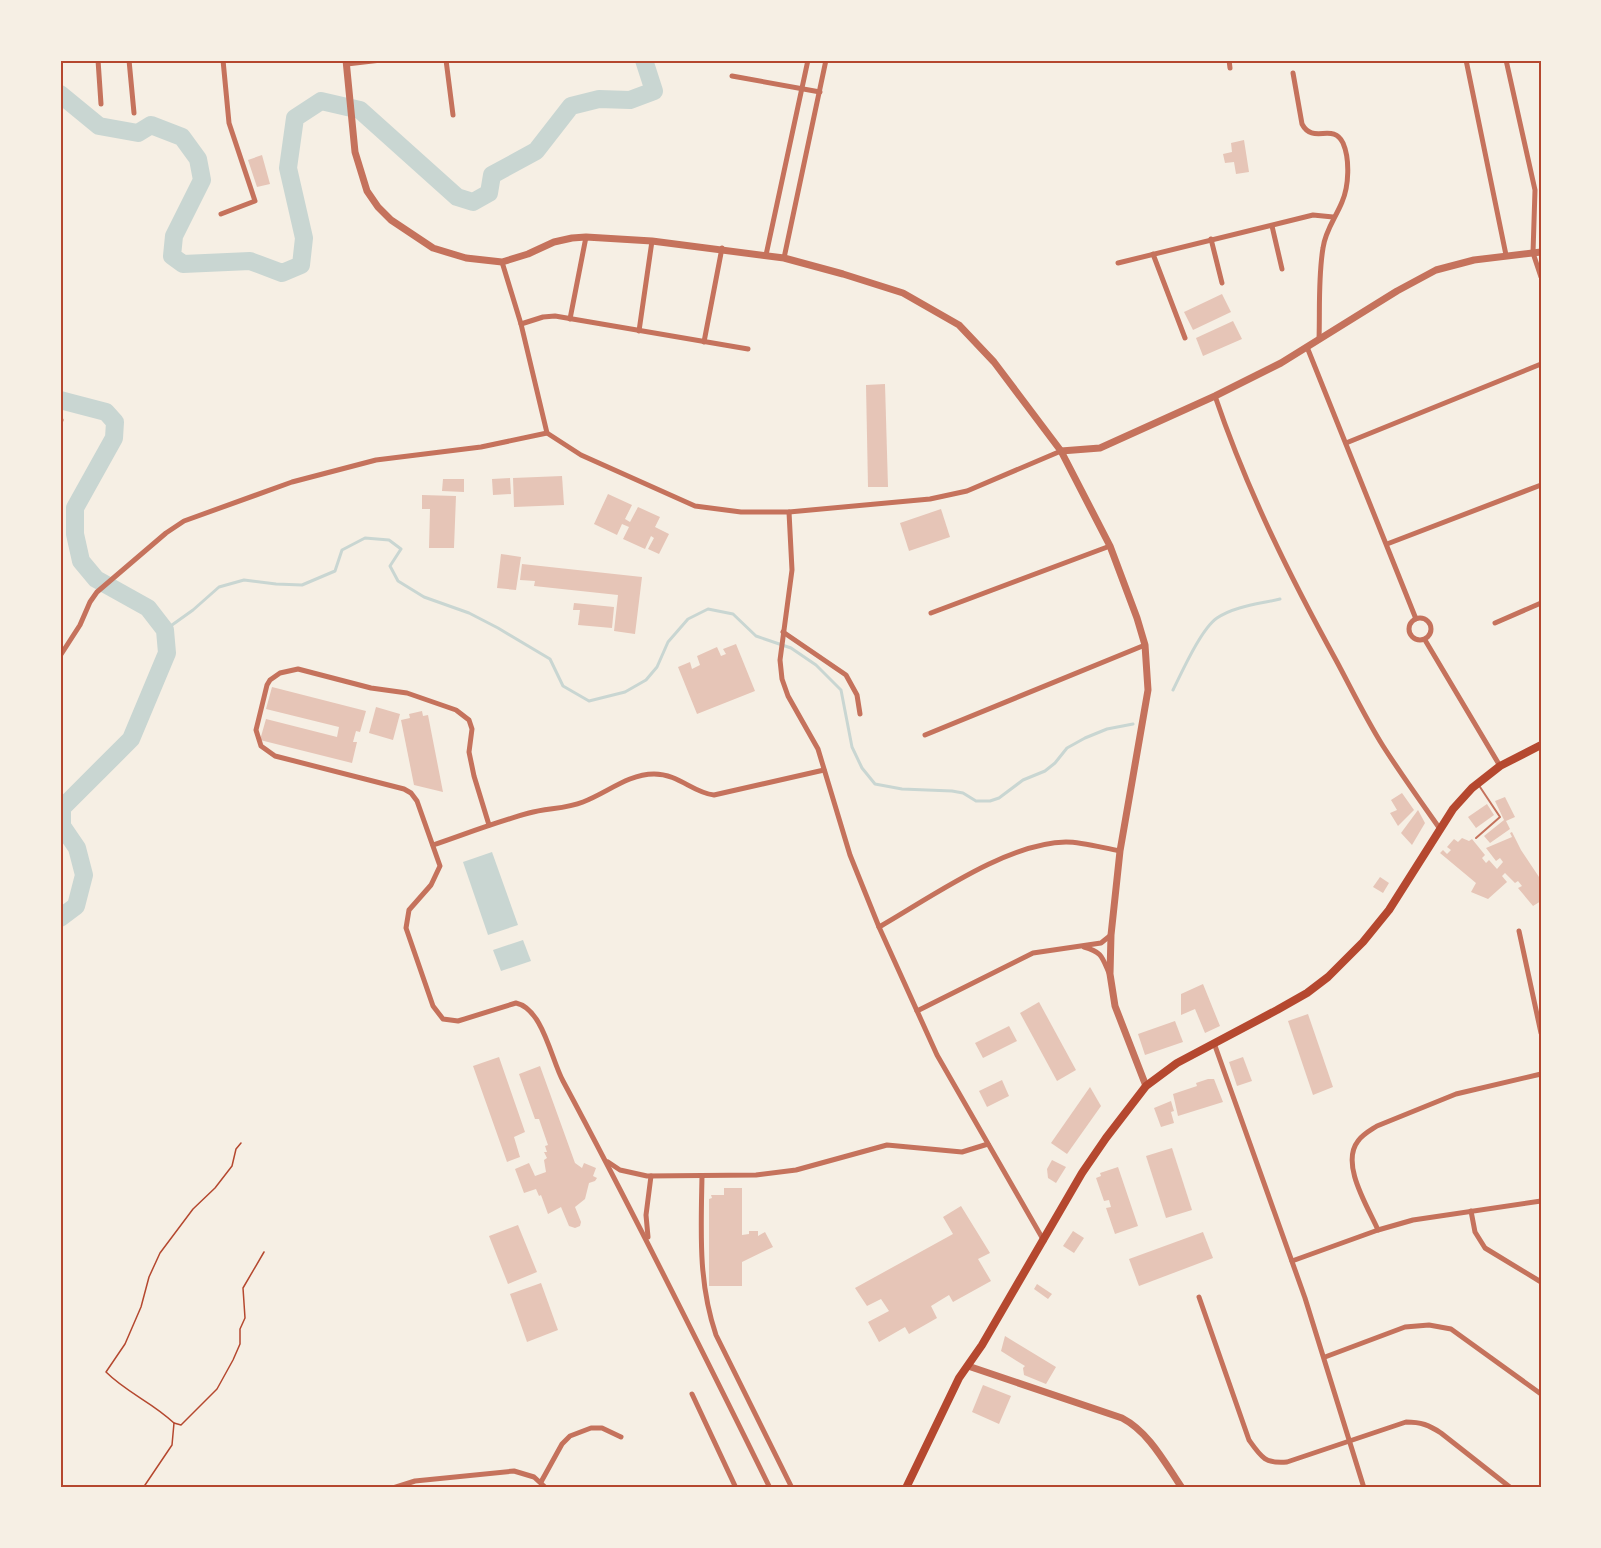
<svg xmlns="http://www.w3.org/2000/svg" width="1601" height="1548" viewBox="0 0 1601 1548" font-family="Poppins,sans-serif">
  <rect width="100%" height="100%" fill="#f6efe4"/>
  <g fill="#c9d6d2">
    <polygon points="492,852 518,925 488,935 463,862"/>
    <polygon points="523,940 531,961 501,971 493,950"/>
  </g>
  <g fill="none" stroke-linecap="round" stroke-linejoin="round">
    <g stroke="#c9d6d2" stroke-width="3">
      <polyline points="165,630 193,610 219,587 244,580 276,584 302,585 335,571 342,550 365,538 389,540 401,549 390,566 398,581 424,597 469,613 498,628 550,659 563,686 589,701 625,692 646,680 657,667 668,642 688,619 708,609 733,614 756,636 791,648 816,665 841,690 852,747 862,768 875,784 902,789 952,791 963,793 976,801 990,801 999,798 1023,780 1045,771 1055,763 1067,748 1085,738 1107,729 1133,724"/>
      <path d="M1173,690C1182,672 1201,629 1217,618C1235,606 1259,604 1280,599"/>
    </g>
    <g stroke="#c9d6d2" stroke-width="18">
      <polyline points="60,94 99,126 138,133 151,125 182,137 198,159 202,180 174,236 172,256 183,264 250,261 282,273 301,265 304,238 288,168 295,118 321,101 360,110 457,197 473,202 489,193 492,175 536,151 571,106 599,99 630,100 654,91 644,60"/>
      <polyline points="60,400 106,412 115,422 114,438 75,508 75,534 81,561 96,579 148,608 165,630 167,653 131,739 62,808 62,826 77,848 84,875 76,906 60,918"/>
    </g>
  </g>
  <g fill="#e6c5b7">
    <polygon points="1244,140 1249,172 1236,174 1234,162 1225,163 1223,154 1232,152 1231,143"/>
    <polygon points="262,155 270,184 257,187 248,160"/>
    <polygon points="1222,294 1231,312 1193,330 1184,312"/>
    <polygon points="1233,321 1242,339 1203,356 1196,338"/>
    <polygon points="885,384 888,487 868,487 866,385"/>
    <polygon points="562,476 564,505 514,507 513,478"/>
    <polygon points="510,478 511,494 493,495 492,479"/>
    <polygon points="443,479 464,479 464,492 442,491"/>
    <polygon points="608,494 632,505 625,519 630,522 638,507 660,517 655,527 669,534 659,554 648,549 654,538 651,536 645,549 623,539 629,527 622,524 617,535 594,524"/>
    <polygon points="422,495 456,496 454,548 429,548 430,509 422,509"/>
    <polygon points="941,509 950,537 909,551 900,523"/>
    <polygon points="501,554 521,557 516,590 497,588"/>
    <polygon points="522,564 642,577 635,634 614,631 618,595 534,586 535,581 520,580"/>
    <polygon points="574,603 614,607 612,628 578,625 580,610 573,610"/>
    <polygon points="736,644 755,691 697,714 678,667 690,662 692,669 700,665 697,656 717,647 721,656 726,654 723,649"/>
    <polygon points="272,687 366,711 360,732 356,731 353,742 357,742 352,763 260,740 266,719 337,737 339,727 266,709"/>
    <polygon points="376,707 400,714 393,740 369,733"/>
    <polygon points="422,711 423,716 428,715 443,792 414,785 401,720 410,718 409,714"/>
    <polygon points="1402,793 1414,810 1398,826 1390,813 1397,810 1391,800"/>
    <polygon points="1505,797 1515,817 1506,821 1510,829 1490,843 1484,836 1504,820 1495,801"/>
    <polygon points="1487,804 1494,815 1476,828 1468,817"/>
    <polygon points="1418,810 1425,823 1412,845 1401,833"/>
    <polygon points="1512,832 1521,850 1541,880 1541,901 1533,906 1518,888 1522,886 1518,881 1515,883 1505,873 1502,876 1507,882 1488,899 1471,892 1476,883 1440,853 1443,850 1447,854 1451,850 1447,847 1454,839 1458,842 1462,838 1469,841 1472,839 1485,855 1482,858 1486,863 1489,860 1497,869 1503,862 1500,858 1496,861 1486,848 1512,837 1510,833"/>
    <polygon points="1380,877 1389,883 1383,893 1373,887"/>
    <polygon points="1203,984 1220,1026 1205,1033 1195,1009 1181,1015 1181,994"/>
    <polygon points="1039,1002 1076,1070 1057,1081 1020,1013"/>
    <polygon points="1308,1014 1333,1087 1313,1095 1288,1021"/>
    <polygon points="1175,1021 1183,1042 1145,1055 1138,1034"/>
    <polygon points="1009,1026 1017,1041 983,1058 975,1043"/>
    <polygon points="499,1057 525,1132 514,1137 520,1157 507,1162 473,1066"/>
    <polygon points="1243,1057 1252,1081 1237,1086 1229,1062"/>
    <polygon points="540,1066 575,1163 582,1168 584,1163 596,1168 593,1176 597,1178 595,1181 589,1183 585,1199 575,1207 581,1222 580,1226 575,1228 569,1226 561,1207 548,1214 541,1195 539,1196 536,1189 524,1193 515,1169 529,1163 535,1176 546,1172 544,1160 547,1158 544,1152 547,1152 545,1146 548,1145 539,1119 535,1119 519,1074"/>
    <polygon points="1208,1079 1214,1079 1223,1102 1178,1116 1173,1094 1197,1086 1196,1083"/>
    <polygon points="1002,1080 1009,1096 987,1107 979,1091"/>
    <polygon points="1090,1087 1101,1106 1067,1154 1051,1143"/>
    <polygon points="1171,1101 1174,1111 1171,1112 1174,1123 1161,1127 1154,1108"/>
    <polygon points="1172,1148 1192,1210 1166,1218 1146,1156"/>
    <polygon points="1052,1160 1066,1167 1056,1183 1048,1178 1047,1169"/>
    <polygon points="1118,1167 1138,1226 1115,1234 1106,1208 1111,1207 1109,1200 1104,1201 1096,1178 1101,1176 1100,1173"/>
    <polygon points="724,1188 742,1188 742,1235 749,1234 749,1231 758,1231 758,1236 765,1232 773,1247 742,1262 742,1286 709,1286 709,1199 712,1198 711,1195 724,1195"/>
    <polygon points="961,1206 990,1253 978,1259 991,1281 953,1302 949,1295 931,1306 937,1318 909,1334 905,1327 879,1342 868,1322 889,1311 881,1299 867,1306 855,1288 953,1234 943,1217"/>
    <polygon points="518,1225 537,1272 508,1284 489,1236"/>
    <polygon points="1073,1231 1084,1238 1074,1253 1063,1246"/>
    <polygon points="1203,1232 1213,1258 1139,1286 1129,1259"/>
    <polygon points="541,1283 558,1330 527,1342 510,1294"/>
    <polygon points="1037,1284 1052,1294 1048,1299 1034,1289"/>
    <polygon points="1005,1336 1056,1367 1046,1384 1024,1375 1023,1368 1025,1366 1001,1351"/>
    <polygon points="983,1385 1011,1396 999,1424 972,1412"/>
  </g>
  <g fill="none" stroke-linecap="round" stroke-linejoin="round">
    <g stroke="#b5482f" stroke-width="1.5">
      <path d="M174,1423C152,1402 127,1393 106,1372L125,1344L141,1307L149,1277L160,1253L193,1209L215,1188L232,1166L236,1149L241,1143"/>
      <polyline points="143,1488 172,1445 174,1423 181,1425 217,1389 233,1360 240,1344 240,1329 245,1318 243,1288 264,1252"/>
    </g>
    <polyline stroke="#c5725c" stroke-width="2" points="1476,838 1500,817 1478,784"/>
    <g stroke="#c5725c" stroke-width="5">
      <polyline points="98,60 101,104"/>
      <polyline points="129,60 134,113"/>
      <polyline points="446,60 453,115"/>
      <polyline points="1229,60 1230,68"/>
      <polyline points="1466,60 1506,255"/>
      <polyline points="1506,60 1535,190 1533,253 1541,277"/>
      <polyline points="347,64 381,60"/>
      <path d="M1293,73L1302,124C1313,145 1333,122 1343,143C1350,159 1349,186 1342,202C1336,217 1325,231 1323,248C1318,278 1320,309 1319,340"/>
      <polyline points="732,76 820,92"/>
      <polyline points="221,214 255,201 229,123 223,60"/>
      <polyline points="1272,226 1282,269"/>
      <polyline points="1211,239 1222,283"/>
      <polyline points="1153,254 1185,338"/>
      <polyline points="766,255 808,60"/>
      <polyline points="784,258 826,60"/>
      <polyline points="502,262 521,324 547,433"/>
      <polyline points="1118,263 1313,215 1333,217"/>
      <polyline points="570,319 586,237"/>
      <polyline points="521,324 543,317 555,316 748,349"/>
      <polyline points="639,331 652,241"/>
      <polyline points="704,342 722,248"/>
      <polyline points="1307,347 1416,619"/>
      <path d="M1215,396C1247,490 1289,575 1337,662C1352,690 1366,719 1383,746C1401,774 1421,802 1440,829"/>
      <polyline points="60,420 61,420"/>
      <polyline points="1346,443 1541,364"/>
      <polyline points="789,512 792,570 780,660 782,679 788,696 818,749 850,855 879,927 937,1055 1044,1241"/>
      <polyline points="1387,544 1541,485"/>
      <polyline points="931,613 1110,546"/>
      <circle cx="1420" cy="629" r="11"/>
      <polyline points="1495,623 1541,603"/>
      <polyline points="783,632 846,675 857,695 860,714"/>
      <polyline points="1425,640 1500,766"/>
      <polyline points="60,656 80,625 90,602 97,592 166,533 184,521 292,482 376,460 481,447 547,433 581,455 695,506 741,512 789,512 930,499 967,491 1061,451"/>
      <polyline points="925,735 1145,645"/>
      <path d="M489,825L474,776L469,752L472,729L469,720L456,710L407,693L371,688L298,669L280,673L270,680L267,685L256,730L261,746L275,756L404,789L411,793L417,801L440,866L431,885L409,910L406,928L433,1006L443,1019L458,1021L516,1003C543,1009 551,1059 563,1081C635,1215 703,1352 770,1488"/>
      <path d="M433,845C465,834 496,822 529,813C546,808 566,809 583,802C607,793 628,774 654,774C679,774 693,793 714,795L824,770"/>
      <path d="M879,927C930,898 1006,843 1066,842C1083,842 1103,848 1120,851"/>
      <polyline points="1519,931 1541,1033"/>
      <path d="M1084,947C1102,952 1102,957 1109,973"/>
      <polyline points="917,1011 1033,953 1101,943 1111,935"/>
      <polyline points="1214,1043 1305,1298 1364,1488"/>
      <polyline points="608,1162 620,1170 647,1176 756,1175 796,1170 887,1145 962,1152 988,1144"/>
      <path d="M702,1176C701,1232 698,1282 716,1335L792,1488"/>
      <polyline points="1471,1211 1475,1232 1485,1248 1541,1282"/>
      <path d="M1378,1230C1368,1207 1340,1164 1358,1141C1363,1134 1371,1130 1377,1126L1456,1094L1541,1074"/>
      <polyline points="648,1237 646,1215 651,1176"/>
      <polyline points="1292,1261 1378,1230 1413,1220 1541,1201"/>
      <path d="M1199,1297L1249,1440C1261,1457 1265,1464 1287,1462L1406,1422C1421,1422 1429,1425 1441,1433L1511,1488"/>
      <polyline points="1325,1357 1405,1327 1429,1325 1451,1329 1541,1394"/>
      <polyline points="692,1394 736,1488"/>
      <polyline points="541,1482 562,1444 570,1436 591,1428 602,1428 621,1437"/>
      <polyline points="393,1488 415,1481 514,1471 534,1477 546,1488"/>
    </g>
    <g stroke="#c5725c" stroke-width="7">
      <polyline points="346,60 355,152 367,191 378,207 391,220 433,248 466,258 502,262 528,254 554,242 572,238 586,237 652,241 784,258 843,274 903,293 959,325 994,362 1061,451 1110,546 1137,618 1145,645 1148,690 1120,851 1111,935 1110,974 1115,1006 1146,1086"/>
      <polyline points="1061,451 1100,448 1215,396 1281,363 1397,291 1436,270 1474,260 1541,252"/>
      <path d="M968,1366L1122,1418C1149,1432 1165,1463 1182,1488"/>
    </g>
    <polyline stroke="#b5482f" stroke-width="8" points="906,1488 959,1378 982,1345 1082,1173 1106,1138 1146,1086 1177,1063 1277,1010 1307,993 1328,977 1363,942 1389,910 1453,809 1472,788 1500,766 1541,745"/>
  </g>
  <rect width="1601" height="1548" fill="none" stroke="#f6efe4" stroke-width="123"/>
  <rect x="62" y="62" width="1478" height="1424" fill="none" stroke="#b5482f" stroke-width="2"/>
</svg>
